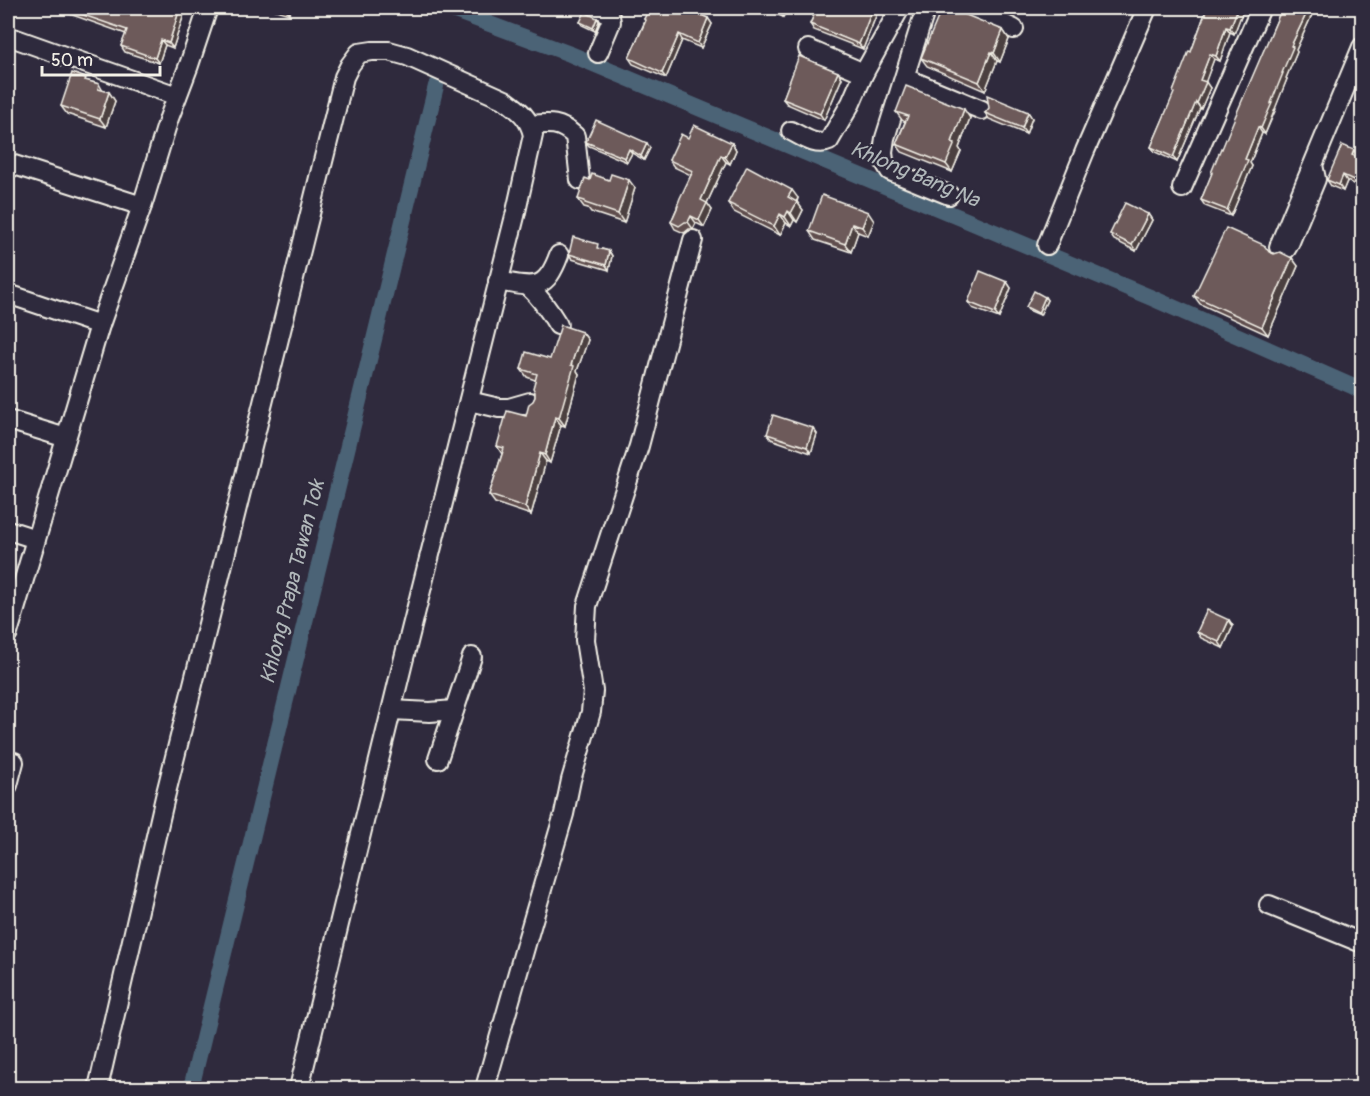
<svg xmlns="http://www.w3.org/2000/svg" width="1370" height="1096" viewBox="0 0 1370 1096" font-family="Pangolin,sans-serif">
  <rect width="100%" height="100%" fill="#2f2a3d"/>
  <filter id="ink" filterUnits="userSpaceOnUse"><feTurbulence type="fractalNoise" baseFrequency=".0167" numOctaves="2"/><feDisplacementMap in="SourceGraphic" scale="12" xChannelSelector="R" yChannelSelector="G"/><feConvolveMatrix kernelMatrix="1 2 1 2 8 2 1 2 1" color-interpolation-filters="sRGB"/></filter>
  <g filter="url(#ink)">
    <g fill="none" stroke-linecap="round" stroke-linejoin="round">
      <g stroke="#4c6376" stroke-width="16">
        <polyline points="447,8 570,54 1152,298 1354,387 1362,392"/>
        <polyline points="191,1088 436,86"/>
      </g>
      <defs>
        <g id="minor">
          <polyline points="596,8 604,10 610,16 611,22 598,53"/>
          <polyline points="926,8 885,138 883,152 884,161 890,171 949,195"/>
          <polyline points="969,8 1014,29"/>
          <polyline points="8,36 177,96"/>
          <polyline points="808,49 864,73"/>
          <polyline points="905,78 982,110"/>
          <path d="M531,125C550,123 560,122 575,136L580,180"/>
          <path d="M791,131C803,137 816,147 829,141L851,103L864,73L900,8"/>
          <polyline points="8,163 142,206"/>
          <polyline points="1313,165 1316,179 1289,244 1286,249 1281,251 1279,247 1280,244 1362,47"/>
          <polyline points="1182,188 1261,8"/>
          <polyline points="1047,245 1085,151 1147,8"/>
          <path d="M498,281C533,287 545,293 559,255"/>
          <path d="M528,286C541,298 549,310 558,325"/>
          <polyline points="8,294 100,325"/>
          <polyline points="469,401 499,408 509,408 530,402"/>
          <polyline points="8,420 66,438"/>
          <polyline points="8,530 36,539"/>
          <polyline points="8,633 100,325 142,206 169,118 189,65 208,8"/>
          <polyline points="392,710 430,712 454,710"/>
          <polyline points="438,759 472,657"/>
          <polyline points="8,785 14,762"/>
          <polyline points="1269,905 1362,943"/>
          <path d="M98,1088L165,797L344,77L350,65L359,53L372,51H389L407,56L505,100C519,110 529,117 533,135L515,216L403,662L299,1088"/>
          <polyline points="485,1088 528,937 564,814 571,780 591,712 593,691 585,640 587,606 639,446 693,240"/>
        </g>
      </defs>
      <use href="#minor" stroke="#f4f1e8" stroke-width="22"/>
      <use href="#minor" stroke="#2f2a3d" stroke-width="18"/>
    </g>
    <g fill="#5e4d4d" stroke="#f4f1e8" stroke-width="1.5">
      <polygon points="53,8 186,8 173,48 165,45 159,63 125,52 121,46 126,34"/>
      <polygon points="270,8 292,8 289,14"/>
      <polygon points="633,8 684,8 708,18 712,24 701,48 682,40 666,78 633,64 629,58 645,21 644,19 647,14"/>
      <polygon points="762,8 788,8 783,17"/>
      <polygon points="817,8 879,8 863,49 814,30 810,24"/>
      <polygon points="1207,8 1244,8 1234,34 1230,32 1220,61 1214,59 1205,82 1210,88 1201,109 1200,108 1177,162 1155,152 1151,147 1174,94 1173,92 1191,52"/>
      <polygon points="1282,8 1315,8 1296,50 1297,52 1286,78 1287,79 1275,108 1276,109 1265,134 1262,133 1250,163 1252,166 1231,216 1205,206 1201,200"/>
      <polygon points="597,18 599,21 595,31 582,25 580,22"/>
      <polygon points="1003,30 1009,39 1000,62 997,61 985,91 927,66 921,58"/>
      <polygon points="792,75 842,78 824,120 787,104 783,99 792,76"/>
      <polygon points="88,81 99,84 103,91 109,92 115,101 106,127 67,114 61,106"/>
      <polygon points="896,112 970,118 959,148 961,151 952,172 902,152 896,144 905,122 902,120"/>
      <polygon points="1028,112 1032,118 1026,134 989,119 985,113"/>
      <polygon points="688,138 732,143 736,150 730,164 726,162 707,203 712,210 704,227 696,223 693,229 689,229 684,233 675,229 671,222 691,175 674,167 669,160"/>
      <polygon points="586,142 650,148 644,160 632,153 627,162 589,146"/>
      <polygon points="1358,156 1357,157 1362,159 1362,188 1347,181 1343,191 1331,186 1327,180"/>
      <polygon points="590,180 635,188 624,223 591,212 588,208 584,207 578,199"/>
      <polygon points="798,198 797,202 803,210 797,222 794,220 791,226 786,223 780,235 734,212 728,203"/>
      <polygon points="1148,214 1152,220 1136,251 1114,240 1110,234"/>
      <polygon points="874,221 868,236 858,232 851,252 815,240 809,231"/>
      <polygon points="602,249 609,251 612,256 609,270 572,259 569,254"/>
      <polygon points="1269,252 1292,258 1298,266 1268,335 1200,304 1194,296"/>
      <polygon points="1007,282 1011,288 999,318 972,308 968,302"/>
      <polygon points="1045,297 1047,300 1040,315 1028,310 1026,307"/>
      <polygon points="582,332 588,340 577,371 579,374 565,426 561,425 550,463 546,461 531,515 495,503 489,495 502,454 497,446 526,416 535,397 535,380 527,377 521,369 550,359"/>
      <polygon points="813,428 817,434 811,453 771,439 767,434"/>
      <polygon points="1229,620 1233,626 1223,648 1201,638 1197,632"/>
    </g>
    <g fill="#4c3f3f" stroke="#f4f1e8" stroke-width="1.5">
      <polygon points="180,8 186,8 173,48 169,43"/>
      <polygon points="286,8 292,8 289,14 286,9"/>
      <polygon points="778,8 788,8 783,17 777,9"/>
      <polygon points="873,8 879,8 863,49 859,44"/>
      <polygon points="1238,8 1244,8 1234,34 1230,28"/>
      <polygon points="1309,8 1315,8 1296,50 1297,52 1286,78 1287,79 1265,134 1261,128 1291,46"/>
      <polygon points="597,18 599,21 595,31 593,28"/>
      <polygon points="708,18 712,24 701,48 698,43"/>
      <polygon points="1226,27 1230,32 1220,61 1216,56"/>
      <polygon points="1003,30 1009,39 1000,62 994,53"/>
      <polygon points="679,34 682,40 666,78 662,73"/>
      <polygon points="161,40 165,45 159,63 155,58"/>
      <polygon points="991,52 997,61 985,91 979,82"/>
      <polygon points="1210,54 1214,59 1204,86 1200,80"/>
      <polygon points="838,72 842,78 824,120 820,114"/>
      <polygon points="1206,82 1210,88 1201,109 1197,103"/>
      <polygon points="109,92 115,101 106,127 100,119"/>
      <polygon points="1196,102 1200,108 1177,162 1173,157"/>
      <polygon points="964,109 970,118 959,148 961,151 952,172 946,164 952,142"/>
      <polygon points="1028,112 1032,118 1026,134 1022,128"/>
      <polygon points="1258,127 1262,133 1250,163 1252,166 1231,216 1227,210 1245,159"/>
      <polygon points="647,143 650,148 644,160 641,156"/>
      <polygon points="732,143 736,150 730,164 725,157"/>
      <polygon points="629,149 632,153 627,162 625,158"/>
      <polygon points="1354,150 1358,156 1356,160 1352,155"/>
      <polygon points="721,155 726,162 707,203 712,210 704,227 699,220 701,200"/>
      <polygon points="1343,175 1347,181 1343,191 1339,185"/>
      <polygon points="629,180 635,188 624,223 618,214"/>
      <polygon points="792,190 798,198 794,206 788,197"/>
      <polygon points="797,202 803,210 797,222 791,213"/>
      <polygon points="788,211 794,220 791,226 785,217"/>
      <polygon points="868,212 874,221 868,236 862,227"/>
      <polygon points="780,214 786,223 780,235 774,226"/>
      <polygon points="1148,214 1152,220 1136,251 1132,245"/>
      <polygon points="691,216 696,223 693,229 688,222"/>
      <polygon points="852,224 858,232 851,252 845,244"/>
      <polygon points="609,251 612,256 609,270 606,265"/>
      <polygon points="1292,258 1298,266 1268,335 1262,327"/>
      <polygon points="1007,282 1011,288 999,318 995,313"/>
      <polygon points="1045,297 1047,300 1040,315 1038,313"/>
      <polygon points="582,332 588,340 577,371 579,374 565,426 559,418 571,365"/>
      <polygon points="555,417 561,425 550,463 545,455"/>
      <polygon points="813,428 817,434 811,453 807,447"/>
      <polygon points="540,453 546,461 531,515 525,507"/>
      <polygon points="1229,620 1233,626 1223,648 1219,642"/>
    </g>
    <g fill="#6d5a5a" stroke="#f4f1e8" stroke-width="1.5">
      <polygon points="63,8 180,8 169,43 161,40 155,58 121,46 127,30"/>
      <polygon points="641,8 684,8 708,18 698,43 679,34 662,73 629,58 646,20 644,19 648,11"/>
      <polygon points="817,8 873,8 859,44 810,24"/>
      <polygon points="942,8 949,8 1003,30 994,53 991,52 979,82 921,58"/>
      <polygon points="1207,8 1238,8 1230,28 1226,27 1216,56 1210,54 1200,80 1206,82 1197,103 1196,102 1173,157 1151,147 1174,93 1173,92 1189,51 1191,52"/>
      <polygon points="1282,8 1309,8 1291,46 1293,47 1282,73 1283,73 1271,103 1272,103 1261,128 1258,127 1245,159 1248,160 1227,210 1201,200 1212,173 1211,173 1221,148 1222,149 1235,117"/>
      <polygon points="585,12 597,18 593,28 580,22"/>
      <polygon points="799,56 838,72 820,114 783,99"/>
      <polygon points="72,73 86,78 85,80 99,84 98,89 109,92 100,119 61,106"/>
      <polygon points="906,86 964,109 952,142 955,143 946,164 896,144 908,116 896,112"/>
      <polygon points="987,95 1028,112 1022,128 985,113 989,108"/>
      <polygon points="596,120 647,143 641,156 629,149 625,158 586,142"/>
      <polygon points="694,125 732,143 725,157 721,155 701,200 707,203 699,220 691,216 688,222 685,222 679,226 671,222 678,206 677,206 680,198 693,171 669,160 681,134 688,138"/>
      <polygon points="1342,145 1354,150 1352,155 1362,159 1362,184 1343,175 1339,185 1327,180"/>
      <polygon points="747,166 792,190 788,197 797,202 791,213 788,211 785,217 780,214 774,226 728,203"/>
      <polygon points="592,174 609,180 611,174 629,180 618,214 585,203 585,201 578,199 585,178 590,180"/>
      <polygon points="822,195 868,212 862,227 852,224 845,244 809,231"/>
      <polygon points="1125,203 1148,214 1132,245 1110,234"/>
      <polygon points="1226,228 1264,245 1269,252 1274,254 1280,252 1292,258 1262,327 1194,296"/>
      <polygon points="573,237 598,244 597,248 609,251 606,265 569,254"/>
      <polygon points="980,271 1007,282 995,313 968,302"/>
      <polygon points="1034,291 1045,297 1038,313 1026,307"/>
      <polygon points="561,325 582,332 571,365 574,366 559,418 555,417 545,455 540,453 525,507 489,495 504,448 497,446 507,411 526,416 529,404 533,401 535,397 535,392 533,388 537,374 521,369 526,352 550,359"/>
      <polygon points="773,415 813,428 807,447 767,434"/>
      <polygon points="1207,610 1229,620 1219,642 1197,632"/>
    </g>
  </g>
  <g text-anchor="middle" stroke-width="4.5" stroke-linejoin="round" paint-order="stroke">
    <g font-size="21" font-style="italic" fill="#b1b8ba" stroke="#2f2a3d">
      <text transform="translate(915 174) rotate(23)" y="7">Khlong Bang Na</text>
      <text transform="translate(292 582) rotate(-76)" y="7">Khlong Prapa Tawan Tok</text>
    </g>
  </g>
  <rect width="1370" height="1096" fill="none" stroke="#2f2a3d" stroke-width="30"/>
  <rect x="15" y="15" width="1340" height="1066" fill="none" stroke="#f4f1e8" stroke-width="2" filter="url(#ink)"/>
  <path d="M42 66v9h118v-9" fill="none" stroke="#f4f1e8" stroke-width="3"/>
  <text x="51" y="66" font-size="18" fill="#f4f1e8" stroke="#2f2a3d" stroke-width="4.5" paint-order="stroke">50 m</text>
</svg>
